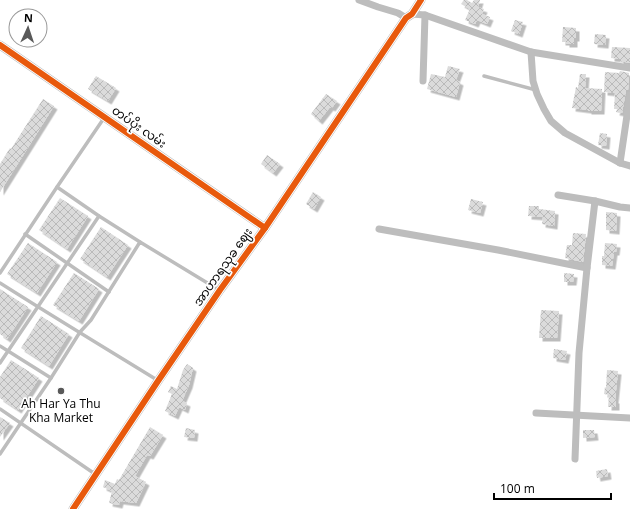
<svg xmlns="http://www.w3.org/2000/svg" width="630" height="509" viewBox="0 0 630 509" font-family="'Open Sans','Noto Sans Myanmar',sans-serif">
  <defs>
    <pattern id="building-cross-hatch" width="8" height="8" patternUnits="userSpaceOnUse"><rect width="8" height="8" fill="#dbdbdb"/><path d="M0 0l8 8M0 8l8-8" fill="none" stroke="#bababa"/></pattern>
    <filter id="shadow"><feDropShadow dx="3.5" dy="3.5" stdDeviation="0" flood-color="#0004"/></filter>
  </defs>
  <rect width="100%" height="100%" fill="#fff"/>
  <g fill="url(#building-cross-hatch)" filter="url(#shadow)">
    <polygon points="464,0 467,0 472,3 474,0 480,0 478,7 484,9 482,14 490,17 487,24 477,20 475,24 465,20 470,9 461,4"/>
    <polygon points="515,20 523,22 519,34 511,31"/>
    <polygon points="563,27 576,28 576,38 574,38 574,44 566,44 566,42 562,42"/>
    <polygon points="595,34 606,35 605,45 594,44"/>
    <polygon points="612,47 630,48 630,63 620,61 620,59 611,58"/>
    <polygon points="448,66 460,69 456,80 460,82 456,97 427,89 431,74 445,77"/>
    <polygon points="620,71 629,73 628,90 626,90 622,113 616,112 617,109 614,109 615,93 604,92 605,72 619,73"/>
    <polygon points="580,74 586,74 585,88 602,89 601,111 588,111 588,110 572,108 576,87 578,88"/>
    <polygon points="96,76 116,88 108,101 88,89"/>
    <polygon points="326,94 337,101 332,108 330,107 319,121 311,114"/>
    <polygon points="43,99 54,106 0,192 0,164 10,148 11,149"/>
    <polygon points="600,133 607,134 606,146 598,145"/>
    <polygon points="267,155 280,164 273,173 261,164"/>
    <polygon points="313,192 321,197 314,209 306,204"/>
    <polygon points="60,198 88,216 67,249 39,230"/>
    <polygon points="471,199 483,202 480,213 468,210"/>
    <polygon points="529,206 539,206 539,209 555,211 554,226 542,224 543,217 528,216"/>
    <polygon points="606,212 617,213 616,231 606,230"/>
    <polygon points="101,227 128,245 107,277 80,259"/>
    <polygon points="573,233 586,234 583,262 565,258 567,245 572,245"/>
    <polygon points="28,243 57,262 37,293 7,274"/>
    <polygon points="605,243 617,244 616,252 614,252 612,266 602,265 602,256 604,256"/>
    <polygon points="74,273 99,289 79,321 53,305"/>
    <polygon points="564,273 574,274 573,282 564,282"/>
    <polygon points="0,289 28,307 7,339 0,334"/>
    <polygon points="541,310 559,311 557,338 539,338"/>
    <polygon points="41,316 69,334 49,366 21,348"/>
    <polygon points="554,349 567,351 565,360 553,358"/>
    <polygon points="11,360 39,378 18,410 0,398 0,377"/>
    <polygon points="187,364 193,368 189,385 182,401 187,403 185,410 179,407 175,416 165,411 172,394 168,392 171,386 177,389 183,370"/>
    <polygon points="607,370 618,371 615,400 616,400 616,407 608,407 609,395 604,394 605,387 606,388"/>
    <polygon points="0,417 10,423 0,437"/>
    <polygon points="150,427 163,435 150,456 147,455 135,476 146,482 136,503 120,501 119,505 109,503 112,491 103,487 105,480 115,484 117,479 119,480"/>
    <polygon points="186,428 195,430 194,438 184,437"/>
    <polygon points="583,430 594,430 595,437 583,438"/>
    <polygon points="607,469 608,476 597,478 596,471"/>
  </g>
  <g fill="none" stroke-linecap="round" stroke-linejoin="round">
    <g stroke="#bdbdbd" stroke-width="3.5">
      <polyline points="484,76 536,90"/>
      <polyline points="57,187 99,216 140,242"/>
      <polyline points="25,234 109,292"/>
      <polyline points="0,273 57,187 104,118"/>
      <path d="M0,283C52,316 105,348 157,380"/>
      <polyline points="0,346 51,378"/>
      <polyline points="0,363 99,216"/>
      <polyline points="0,409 95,474"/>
      <polyline points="0,454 51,378 80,332 91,320 140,242 219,290"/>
    </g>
    <g stroke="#bdbdbd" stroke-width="7">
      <polyline points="359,0 378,7 398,13 406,18"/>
      <polyline points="412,14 425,15 531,52 630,68"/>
      <polyline points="531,52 533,81 537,94 544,109 551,121 565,133 620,163 630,166"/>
      <polyline points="423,81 425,15"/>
      <polyline points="620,163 630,95"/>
      <polyline points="558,195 595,201 620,207 630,208"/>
      <polyline points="379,229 498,250 587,268"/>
      <polyline points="536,413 630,418"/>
      <polyline points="575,459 579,353 587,268 595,201"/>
    </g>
    <g stroke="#bdbdbd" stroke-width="9">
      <polyline points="0,45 265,228"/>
      <polyline points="73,509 158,381 220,290 265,228 406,18 412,14 421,0"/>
    </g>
    <defs>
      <g id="cycleway">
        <polyline points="0,45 265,228"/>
        <polyline points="73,509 158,381 220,290 265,228 406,18 412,14 421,0"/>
      </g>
    </defs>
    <use href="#cycleway" stroke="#fff" stroke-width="8"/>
    <use href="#cycleway" stroke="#e8590c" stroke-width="6"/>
  </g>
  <circle fill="#595959" stroke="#fff" stroke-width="1.5" cx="61" cy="391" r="4"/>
  <g text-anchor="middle" stroke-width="3.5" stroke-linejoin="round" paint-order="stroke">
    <g font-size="12" fill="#000" stroke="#fff">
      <text transform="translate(139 127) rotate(35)" y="4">တပ်ပိုး လမ်း</text>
      <text transform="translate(223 267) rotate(-55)" y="4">အာဟာရသုခ ဈေး</text>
    </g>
    <g font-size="12" fill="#000" stroke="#fff">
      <text x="61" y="408">Ah Har Ya Thu<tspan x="61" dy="14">Kha Market</tspan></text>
    </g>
  </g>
  <g transform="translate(28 28) rotate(3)"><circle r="19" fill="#ffffff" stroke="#999999"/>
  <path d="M0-3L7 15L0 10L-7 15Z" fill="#595959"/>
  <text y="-6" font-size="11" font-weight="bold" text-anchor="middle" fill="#000000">N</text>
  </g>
  <path d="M494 493v6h117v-6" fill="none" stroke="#000000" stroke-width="2"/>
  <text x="500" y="493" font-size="12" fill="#000000" stroke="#ffffff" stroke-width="3" paint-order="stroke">100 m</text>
</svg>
